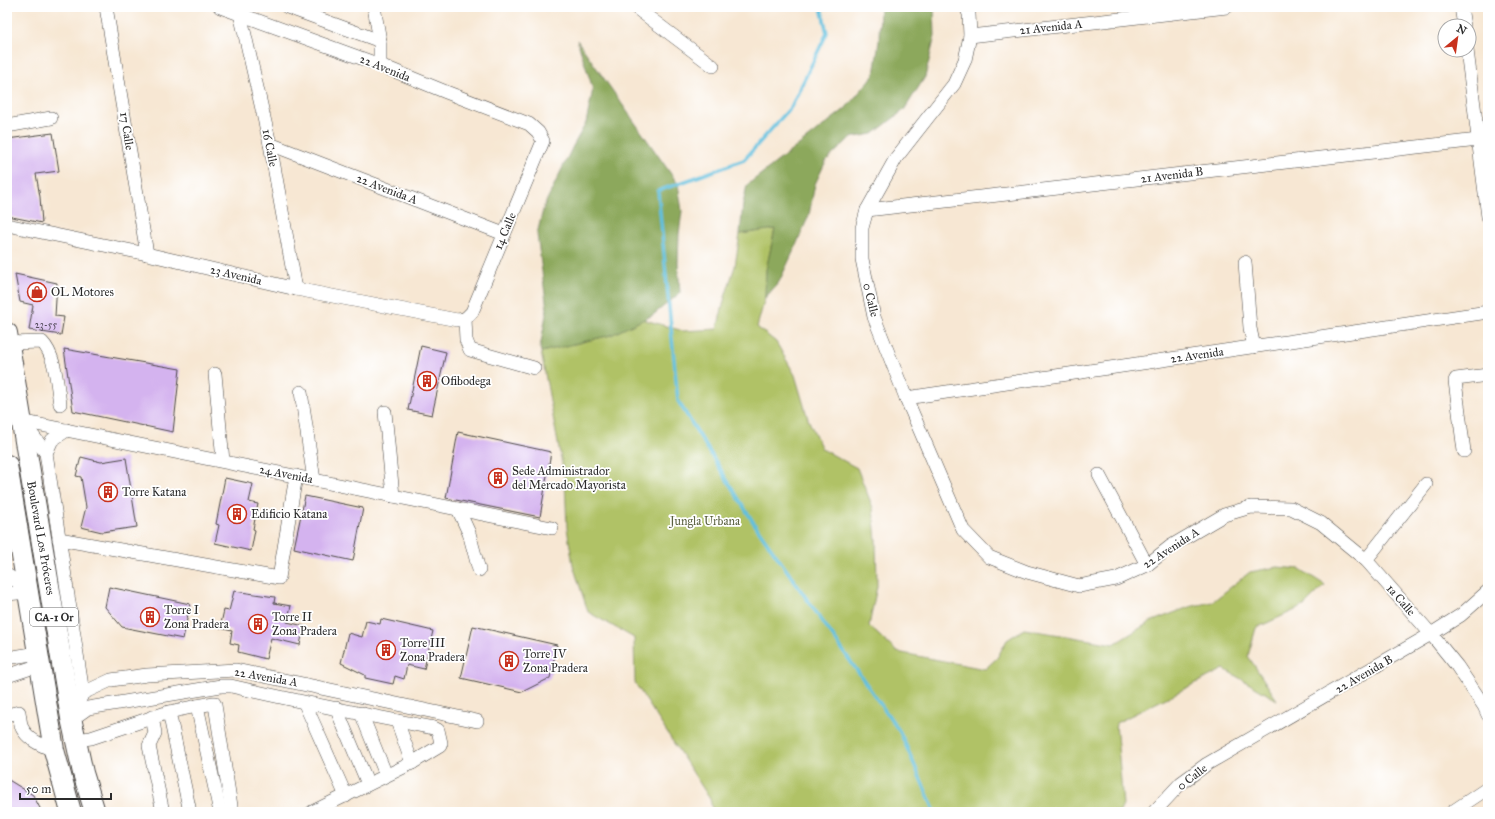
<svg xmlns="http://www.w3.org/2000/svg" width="1495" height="819" viewBox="0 0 1495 819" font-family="'IM FELL Great Primer',serif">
  <rect width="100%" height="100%" fill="#fff"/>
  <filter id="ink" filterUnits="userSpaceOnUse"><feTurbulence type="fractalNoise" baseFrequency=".025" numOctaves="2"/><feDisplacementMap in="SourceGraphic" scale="8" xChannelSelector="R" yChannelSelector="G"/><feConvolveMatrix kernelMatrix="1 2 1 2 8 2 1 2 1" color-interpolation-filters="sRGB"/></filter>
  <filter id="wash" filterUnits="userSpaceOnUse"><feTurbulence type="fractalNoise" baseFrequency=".012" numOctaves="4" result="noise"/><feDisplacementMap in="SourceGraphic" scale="16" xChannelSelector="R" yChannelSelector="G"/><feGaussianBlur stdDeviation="0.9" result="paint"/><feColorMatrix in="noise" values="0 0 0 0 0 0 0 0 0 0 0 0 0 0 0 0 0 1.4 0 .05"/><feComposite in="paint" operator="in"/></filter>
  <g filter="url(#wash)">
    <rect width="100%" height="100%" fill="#f7e7d3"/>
    <polygon fill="#b0c266" stroke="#6e7648" points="775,229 766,270 765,298 757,327 776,342 795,375 808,419 822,449 857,468 873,508 876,540 877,586 869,626 897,652 985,669 997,658 1007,640 1024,629 1114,644 1150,622 1189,607 1212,602 1250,572 1277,567 1300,569 1325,585 1304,606 1256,628 1248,656 1277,700 1224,669 1116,723 1123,805 1120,812 713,812 710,799 635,683 634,638 588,612 573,565 567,528 565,481 541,352 611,335 642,319 683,331 717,329 725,297 735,266 740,234"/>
    <g fill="#8ca85b" stroke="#5c6a43">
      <polygon points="880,7 934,7 935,36 925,77 904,110 873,134 850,138 826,161 815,184 809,215 794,250 779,282 765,298 766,270 775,229 740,234 743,204 747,185 845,109 874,75 879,41"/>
      <polygon points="577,40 678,184 682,211 679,234 678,263 680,293 653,315 611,335 541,352 540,348 547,309 537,234 544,206 573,146 586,123 593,89"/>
    </g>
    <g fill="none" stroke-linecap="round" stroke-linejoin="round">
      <polyline stroke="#60c0de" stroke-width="3.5" points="821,7 827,33 791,107 744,160 658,191 678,401 755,525 900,732 935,812"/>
    </g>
    <g id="blocks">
      <g fill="#d4b3ef">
        <polygon points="53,133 59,171 36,174 40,197 42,223 7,216 7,139"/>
        <polygon points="15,274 57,283 55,316 64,317 61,335 29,330 33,305 20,302"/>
        <polygon points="421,346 446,352 432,415 408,410"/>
        <polygon points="64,349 180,369 173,432 73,411"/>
        <polygon points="458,432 551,452 540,517 446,498"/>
        <polygon points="81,457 101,462 126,458 137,527 102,532 81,527 86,507 81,477 76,476"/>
        <polygon points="225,478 253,484 249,502 258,504 253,529 255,530 251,551 215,543 219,525 216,524"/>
        <polygon points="305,496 363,508 353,561 294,548"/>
        <polygon points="109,587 190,604 183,639 122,627 105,607"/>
        <polygon points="234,591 275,597 274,603 291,606 287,622 304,626 300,645 271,638 266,659 238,652 239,645 230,643 232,631 220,628 224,610 229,611"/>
        <polygon points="381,619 433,631 424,669 407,665 404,679 395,676 393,684 365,678 365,675 341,663 348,633 362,637 366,621 380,624"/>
        <polygon points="473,626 557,645 550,678 522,692 461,678"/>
        <polygon points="7,779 33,795 42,812 7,812"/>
      </g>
    </g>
  </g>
  <g filter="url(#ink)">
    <use href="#blocks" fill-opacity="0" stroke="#4a4744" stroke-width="1"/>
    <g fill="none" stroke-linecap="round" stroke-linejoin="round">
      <defs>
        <g id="minor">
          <polyline points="106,7 147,254"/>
          <polyline points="220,7 380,65 446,92 529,124 538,132 543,141 472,312 465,319"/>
          <polyline points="287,7 380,41"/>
          <polyline points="374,7 380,41 380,65"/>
          <polyline points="635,7 713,66"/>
          <polyline points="966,7 969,14 970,36 965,60 954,84 896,158 867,210 862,228 862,259 874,317 906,398 963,530 989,557 1027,572 1079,586 1116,579 1147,565 1171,546 1224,515 1251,507 1291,508 1321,523 1366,560 1431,634 1457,666 1484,706 1488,715"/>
          <polyline points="1461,7 1464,26"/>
          <polyline points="239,9 270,144 296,289"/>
          <polyline points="970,36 1227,7"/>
          <polyline points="1467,50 1488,217"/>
          <polyline points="7,126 51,118"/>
          <polyline points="270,144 504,234"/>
          <polyline points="867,210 1478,140"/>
          <polyline points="7,225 147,254 296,289 457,320 465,319"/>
          <polyline points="1245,262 1250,328 1254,347"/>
          <polyline points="465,319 466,340 470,350 534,368"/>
          <path d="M9,343L42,342C56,356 57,385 60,404"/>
          <polyline points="215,374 223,461"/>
          <polyline points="301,392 314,480"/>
          <polyline points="906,398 1488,312"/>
          <polyline points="385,412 393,496"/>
          <polyline points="21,421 552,528"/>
          <polyline points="25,425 46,453 83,693"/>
          <polyline points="1464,451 1455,381 1456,379 1488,375"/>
          <polyline points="46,453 52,440 67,430"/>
          <polyline points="1099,475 1147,565"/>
          <polyline points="458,509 469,533 479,570"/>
          <polyline points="59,539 279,578 296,476"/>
          <polyline points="1366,560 1426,484"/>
          <polyline points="7,575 16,581 26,581"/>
          <polyline points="7,594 28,592"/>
          <polyline points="7,658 38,653"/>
          <polyline points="7,676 40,665"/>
          <polyline points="305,704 346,796"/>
          <polyline points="197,706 214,703 215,705 232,812"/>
          <polyline points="336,708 368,784"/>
          <polyline points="169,712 190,812"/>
          <polyline points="361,713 386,775"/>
          <path d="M7,715L19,712C20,717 20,723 22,728C28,740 42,746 54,750"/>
          <polyline points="71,717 83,693 111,680 147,675 236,670 477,721"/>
          <polyline points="152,717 155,733 149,746 163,812"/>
          <path d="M71,720L88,708L221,686H231C299,702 366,715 434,728L438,730L441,743L440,746L412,763L312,812"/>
          <polyline points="397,721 412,763"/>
          <polyline points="76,740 91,738 169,712 197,706 220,812"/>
          <polyline points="1154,812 1181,783 1207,764 1431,634 1461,615 1488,591"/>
          <polyline points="1452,812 1488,788"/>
        </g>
        <g id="highway">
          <polyline points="7,333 71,718 83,773 95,812"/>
          <polyline points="7,465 54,750 71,812"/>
        </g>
      </defs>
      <use href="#minor" stroke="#4a4744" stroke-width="14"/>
      <use href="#highway" stroke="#4a4744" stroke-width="22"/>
      <use href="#minor" stroke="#fff" stroke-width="13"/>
      <use href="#highway" stroke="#fff" stroke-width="20"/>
    </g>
  </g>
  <defs>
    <symbol id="shop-ring" viewBox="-11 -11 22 22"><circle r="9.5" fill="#fff" stroke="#c8321e" stroke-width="1.5"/><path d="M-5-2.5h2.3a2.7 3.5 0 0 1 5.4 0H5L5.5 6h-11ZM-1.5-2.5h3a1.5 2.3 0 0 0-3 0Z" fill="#c8321e"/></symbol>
    <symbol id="building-ring" viewBox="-11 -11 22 22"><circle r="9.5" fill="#fff" stroke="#c8321e" stroke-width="1.5"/><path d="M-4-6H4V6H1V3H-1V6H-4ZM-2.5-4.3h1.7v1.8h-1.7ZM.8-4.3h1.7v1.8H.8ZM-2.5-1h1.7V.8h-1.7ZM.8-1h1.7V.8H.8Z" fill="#c8321e"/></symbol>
  </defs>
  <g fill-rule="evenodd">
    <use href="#shop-ring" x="26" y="281" width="22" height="22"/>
    <use href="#building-ring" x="416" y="370" width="22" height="22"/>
    <use href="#building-ring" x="487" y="467" width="22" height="22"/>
    <use href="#building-ring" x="97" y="481" width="22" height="22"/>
    <use href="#building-ring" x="226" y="503" width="22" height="22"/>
    <use href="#building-ring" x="139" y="606" width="22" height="22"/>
    <use href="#building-ring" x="247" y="613" width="22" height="22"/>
    <use href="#building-ring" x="375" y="639" width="22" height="22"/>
    <use href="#building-ring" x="498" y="650" width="22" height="22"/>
  </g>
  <g text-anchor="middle" stroke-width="3.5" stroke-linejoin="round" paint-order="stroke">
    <g font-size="10" fill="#554d5c">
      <text x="46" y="328">23-55</text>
    </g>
    <rect fill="#fff" stroke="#6b6b6b" stroke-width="1" x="30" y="608" width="48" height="18" rx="3"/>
    <g font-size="11" font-weight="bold" fill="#2b2b2b">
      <text x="54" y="621">CA-1 Or</text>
    </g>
    <g font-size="12" fill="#2b2b2b" stroke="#fff">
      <text transform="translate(1051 27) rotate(-6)" y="4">21 Avenida A</text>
      <text transform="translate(385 68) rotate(22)" y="4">22 Avenida</text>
      <text transform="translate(127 131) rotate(81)" y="4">17 Calle</text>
      <text transform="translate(270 148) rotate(79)" y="4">16 Calle</text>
      <text transform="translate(1172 175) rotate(-7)" y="4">21 Avenida B</text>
      <text transform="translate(387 189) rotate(21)" y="4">22 Avenida A</text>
      <text transform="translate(505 231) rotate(-67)" y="4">14 Calle</text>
      <text transform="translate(236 275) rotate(13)" y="4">23 Avenida</text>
      <text transform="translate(871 300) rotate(76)" y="4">0 Calle</text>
      <text transform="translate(1197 355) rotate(-8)" y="4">22 Avenida</text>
      <text transform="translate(286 474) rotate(11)" y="4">24 Avenida</text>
      <text transform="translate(41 538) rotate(80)" y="4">Boulevard Los Próceres</text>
      <text transform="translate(1171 548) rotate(-33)" y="4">22 Avenida A</text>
      <text transform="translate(1401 600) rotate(49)" y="4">1a Calle</text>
      <text transform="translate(1364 674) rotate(-30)" y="4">22 Avenida B</text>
      <text transform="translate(266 677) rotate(10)" y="4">22 Avenida A</text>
      <text transform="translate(1192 777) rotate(-38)" y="4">0 Calle</text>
    </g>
    <g font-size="12" fill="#2b2b2b" stroke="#fff" text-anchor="start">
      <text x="51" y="296">OL Motores</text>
      <text x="441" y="385">Ofibodega</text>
      <text x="512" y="475">Sede Administrador<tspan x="512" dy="14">del Mercado Mayorista</tspan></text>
      <text x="122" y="496">Torre Katana</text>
      <text x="251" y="518">Edificio Katana</text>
      <text x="164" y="614">Torre I<tspan x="164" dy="14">Zona Pradera</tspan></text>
      <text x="272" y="621">Torre II<tspan x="272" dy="14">Zona Pradera</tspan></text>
      <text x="400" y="647">Torre III<tspan x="400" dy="14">Zona Pradera</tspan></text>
      <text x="523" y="658">Torre IV<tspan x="523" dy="14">Zona Pradera</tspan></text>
    </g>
    <g font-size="12" fill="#5a6040" stroke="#fff">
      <text x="705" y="525">Jungla Urbana</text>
    </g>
  </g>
  <rect width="1495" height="819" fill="none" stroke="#fff" stroke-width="24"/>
  <g transform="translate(1457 38) rotate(29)"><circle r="19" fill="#ffffff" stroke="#aaaaaa"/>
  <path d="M0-3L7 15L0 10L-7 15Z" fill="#c8321e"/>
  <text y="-6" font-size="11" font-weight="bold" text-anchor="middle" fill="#2b2b2b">N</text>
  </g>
  <path d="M20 793v6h91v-6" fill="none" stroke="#2b2b2b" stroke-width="2"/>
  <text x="26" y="793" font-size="12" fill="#2b2b2b" stroke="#ffffff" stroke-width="3" paint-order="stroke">50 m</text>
</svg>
